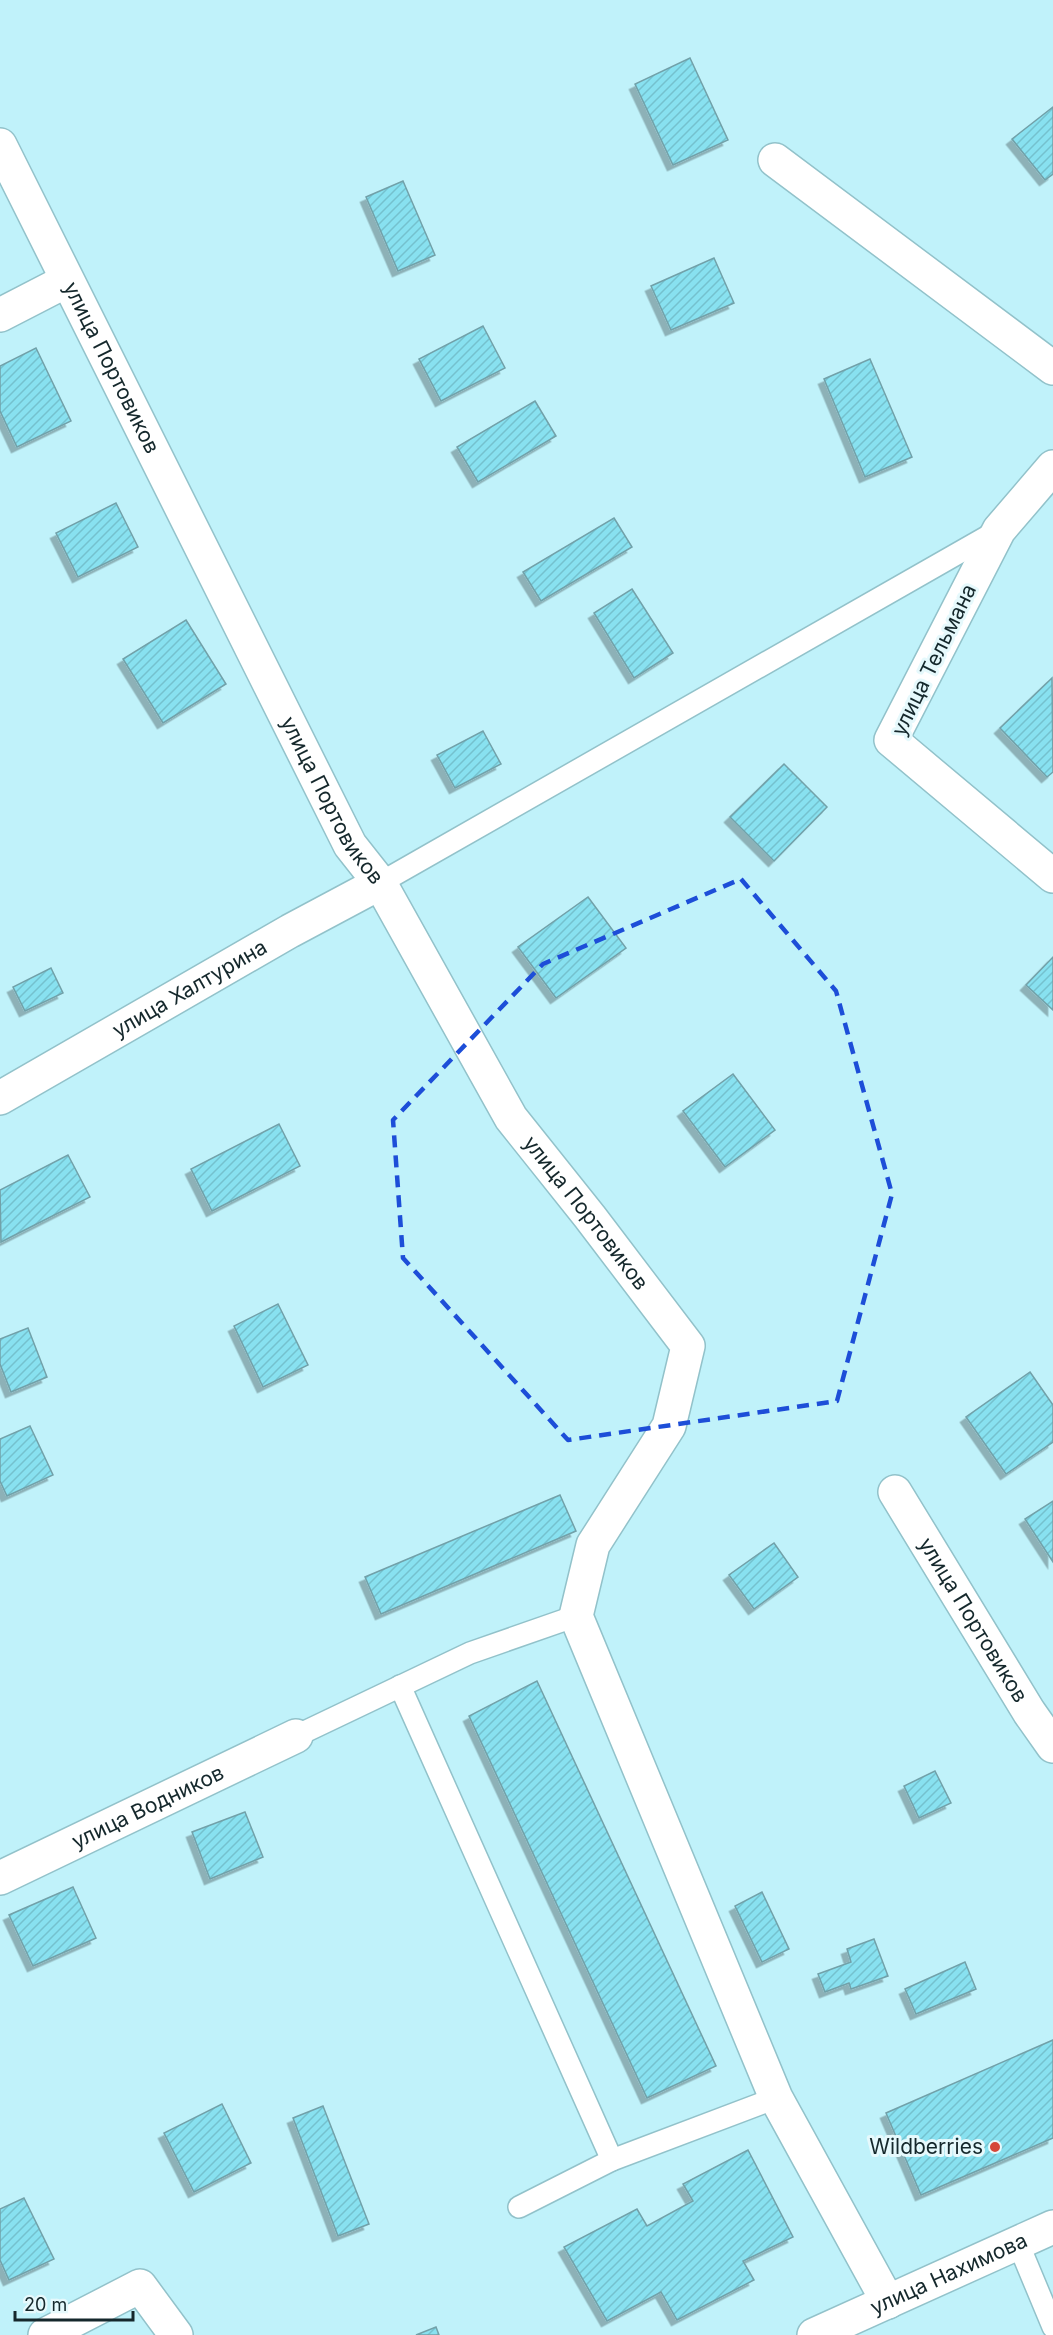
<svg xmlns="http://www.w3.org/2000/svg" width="1053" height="2335" viewBox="0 0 1053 2335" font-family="Inter,sans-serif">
  <defs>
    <pattern id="building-hatch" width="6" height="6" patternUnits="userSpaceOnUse" patternTransform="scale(1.5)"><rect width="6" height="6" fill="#88e1f0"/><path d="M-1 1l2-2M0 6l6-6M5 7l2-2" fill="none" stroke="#74c1ce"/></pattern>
    <filter id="shadow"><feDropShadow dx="-5.5" dy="5.5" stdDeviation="0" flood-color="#0004"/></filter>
  </defs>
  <rect width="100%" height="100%" fill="#c0f2fa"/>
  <g fill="url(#building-hatch)" stroke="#72a1a9" stroke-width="1.5" filter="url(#shadow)">
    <polygon points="690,58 728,140 673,165 635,84"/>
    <polygon points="1053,107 1053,174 1045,180 1012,139"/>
    <polygon points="403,181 435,255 398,271 366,197"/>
    <polygon points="714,258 734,303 671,330 651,286"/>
    <polygon points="483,326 505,368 441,401 419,359"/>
    <polygon points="36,348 71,421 17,447 0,411 0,366"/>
    <polygon points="870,359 912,457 865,477 824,379"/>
    <polygon points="535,401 556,436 478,482 457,447"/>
    <polygon points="116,503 138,547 78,577 56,533"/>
    <polygon points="614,518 632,547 541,601 523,572"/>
    <polygon points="632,589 673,653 634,678 594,613"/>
    <polygon points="186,620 226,684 163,723 123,659"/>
    <polygon points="1052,678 1053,772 1047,777 1000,728"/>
    <polygon points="483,731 501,764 455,788 437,755"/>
    <polygon points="784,764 827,807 774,861 730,817"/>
    <polygon points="588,897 626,948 556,998 518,947"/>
    <polygon points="1053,957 1053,1010 1026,985"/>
    <polygon points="51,968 63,993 25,1011 13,987"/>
    <polygon points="733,1074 775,1130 725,1167 683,1111"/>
    <polygon points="279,1124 300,1166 212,1211 191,1169"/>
    <polygon points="68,1155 90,1197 1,1242 0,1190"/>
    <polygon points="278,1304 308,1365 263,1387 234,1326"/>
    <polygon points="28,1328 47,1377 11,1392 0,1364 0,1339"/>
    <polygon points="1030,1372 1053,1405 1053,1442 1006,1474 966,1417"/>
    <polygon points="30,1426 53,1475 7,1496 0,1481 0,1439"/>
    <polygon points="560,1495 576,1531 381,1614 365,1577"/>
    <polygon points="1053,1501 1053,1562 1025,1519"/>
    <polygon points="774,1543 798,1577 754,1609 729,1575"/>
    <polygon points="537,1681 716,2066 647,2098 469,1716"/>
    <polygon points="935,1771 951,1803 919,1818 904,1786"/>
    <polygon points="245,1812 263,1857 210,1879 192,1832"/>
    <polygon points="73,1887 96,1938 33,1966 9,1915"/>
    <polygon points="762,1892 789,1949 762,1962 735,1906"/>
    <polygon points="874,1939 888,1976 851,1989 849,1983 825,1992 818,1974 851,1962 847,1949"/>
    <polygon points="965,1962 976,1989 916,2014 905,1989"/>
    <polygon points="1053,2040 1053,2138 921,2195 886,2113"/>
    <polygon points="222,2104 251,2163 194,2192 164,2133"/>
    <polygon points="323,2106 369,2224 338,2236 293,2118"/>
    <polygon points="748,2150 793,2237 743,2261 754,2280 677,2320 661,2292 607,2321 564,2247 637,2209 647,2226 693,2201 683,2184"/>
    <polygon points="24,2198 54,2259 9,2280 0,2260 0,2209"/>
    <polygon points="436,2327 439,2335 416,2335"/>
  </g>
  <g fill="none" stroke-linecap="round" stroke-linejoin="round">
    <defs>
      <g id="service">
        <polyline points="380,883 997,531"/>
        <polyline points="400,1686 612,2160"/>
        <polyline points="296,1736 470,1653 576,1616"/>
        <polyline points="519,2207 612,2160 776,2098"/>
        <polyline points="1018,2243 1053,2327"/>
      </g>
      <g id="minor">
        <path id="s1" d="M0,145L350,845L380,883L511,1118L590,1217L688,1346L669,1426L593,1545L576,1616L776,2098L888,2302"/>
        <polyline points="775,160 1053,368"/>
        <polyline points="0,315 66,281"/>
        <polyline points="1053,467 999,530 891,740 1053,876"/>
        <path id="s2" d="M0,1098L290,931L380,883"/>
        <path id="s3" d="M895,1492L1029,1712L1053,1746"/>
        <path id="s4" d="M0,1878L296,1736"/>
        <polyline points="45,2335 140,2286 176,2335"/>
        <path id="s5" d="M814,2335L1053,2227"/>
      </g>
    </defs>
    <use href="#service" stroke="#92c2ca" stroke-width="24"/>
    <use href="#minor" stroke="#92c2ca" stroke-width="36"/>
    <use href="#service" stroke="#fff" stroke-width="21"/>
    <use href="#minor" stroke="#fff" stroke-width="33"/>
  </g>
  <path fill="none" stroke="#1d4ed8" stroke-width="4.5" stroke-dasharray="12 8" stroke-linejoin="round" d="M741,879L836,991L892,1194L837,1401L568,1440L403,1258L393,1120L543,964Z"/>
  <circle fill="#d54739" stroke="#e6f9fc" stroke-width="2" cx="995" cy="2147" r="6"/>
  <g text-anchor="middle" stroke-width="6" stroke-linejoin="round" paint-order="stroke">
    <g font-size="21" fill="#15282c" stroke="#e6f9fc">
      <text dy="7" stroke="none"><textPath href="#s1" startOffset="249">улица Портовиков</textPath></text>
      <text transform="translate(934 660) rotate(-64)" y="7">улица Тельмана</text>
      <text dy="7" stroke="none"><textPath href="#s1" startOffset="735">улица Портовиков</textPath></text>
      <text dy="7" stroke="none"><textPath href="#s2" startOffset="219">улица Халтурина</textPath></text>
      <text dy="7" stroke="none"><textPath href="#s1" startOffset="1221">улица Портовиков</textPath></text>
      <text dy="7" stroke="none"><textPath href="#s3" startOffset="150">улица Портовиков</textPath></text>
      <text dy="7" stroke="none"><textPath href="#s4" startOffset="164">улица Водников</textPath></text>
      <text dy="7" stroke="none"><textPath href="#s5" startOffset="148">улица Нахимова</textPath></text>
    </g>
    <g font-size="21" fill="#15282c" stroke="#e6f9fc" text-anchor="end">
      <text x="983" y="2154">Wildberries</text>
    </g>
  </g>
  <path d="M15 2311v9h118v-9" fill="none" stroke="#15282c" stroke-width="3"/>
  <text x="24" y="2311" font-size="18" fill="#15282c" stroke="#e6f9fc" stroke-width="4.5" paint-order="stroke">20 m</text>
</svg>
